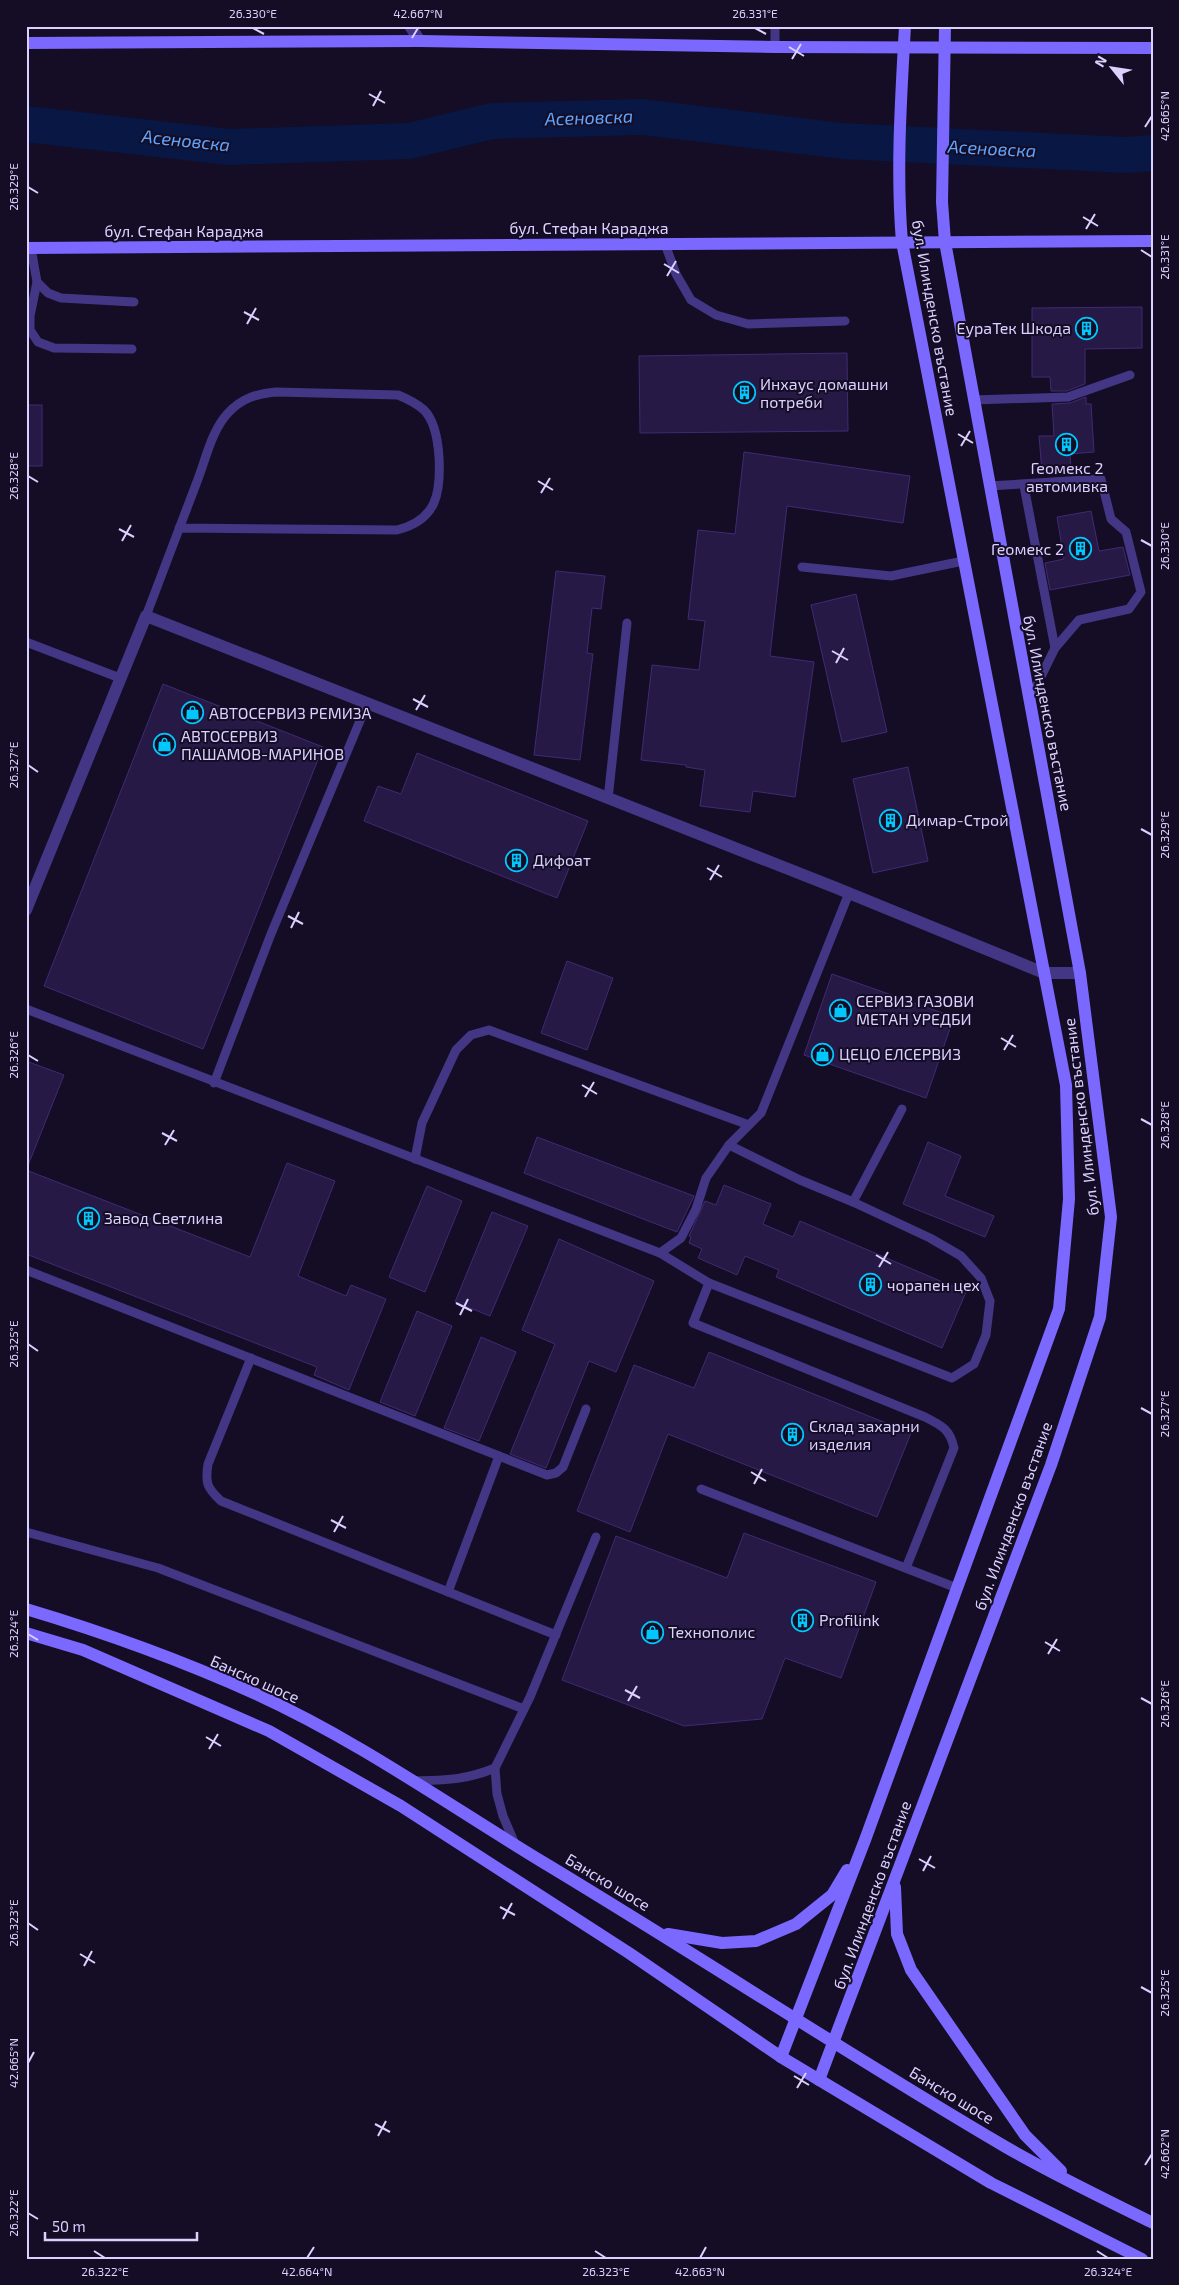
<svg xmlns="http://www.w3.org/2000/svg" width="1179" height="2285" viewBox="0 0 1179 2285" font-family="'Exo 2',sans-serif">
  <rect width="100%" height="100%" fill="#140d25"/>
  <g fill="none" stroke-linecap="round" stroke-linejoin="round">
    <polyline stroke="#081743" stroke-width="36" points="26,124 229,147 409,141 492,121 642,117 843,141 1125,155 1153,153"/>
  </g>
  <g fill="#271946" stroke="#402a73">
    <polygon points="1142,307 1142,348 1085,349 1085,384 1067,391 1051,391 1050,377 1032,377 1032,308"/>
    <polygon points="847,353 848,431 640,433 639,356"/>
    <polygon points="1086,397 1086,404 1091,404 1094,452 1070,454 1071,470 1042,472 1039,436 1054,436 1052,404 1070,403"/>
    <rect x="26" y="405" width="16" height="61"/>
    <polygon points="744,452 910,476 903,523 787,506 770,656 814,662 795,797 753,791 750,812 700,806 705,770 686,767 686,765 641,760 652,665 699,670 705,621 688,619 698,530 735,534"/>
    <polygon points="1091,511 1099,551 1123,547 1130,575 1050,590 1045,563 1064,559 1057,517"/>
    <polygon points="556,571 605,576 601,609 592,608 587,653 593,654 580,760 534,755"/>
    <polygon points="856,594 887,732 842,742 811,605"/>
    <polygon points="163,684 323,747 203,1049 44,986"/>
    <polygon points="417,753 588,821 557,898 364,821 378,786 401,794"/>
    <polygon points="908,767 928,861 873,873 853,779"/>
    <polygon points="567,961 613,978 587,1050 541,1033"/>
    <polygon points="832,974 954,1017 926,1098 804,1055"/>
    <polygon points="26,1061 64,1075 27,1168 26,1168"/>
    <polygon points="537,1137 694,1196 677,1232 524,1173"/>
    <polygon points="928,1142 961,1156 945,1196 994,1216 985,1237 903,1204"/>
    <polygon points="287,1163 335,1181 298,1276 346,1296 351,1285 386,1299 349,1390 314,1375 317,1367 26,1254 26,1170 250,1257"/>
    <polygon points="724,1185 771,1204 763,1224 793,1237 800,1221 966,1292 942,1348 776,1277 779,1270 745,1256 737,1275 698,1258 702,1249 689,1243 691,1237 689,1236 705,1201 716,1205"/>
    <polygon points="427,1186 462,1201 425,1292 389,1277"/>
    <polygon points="492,1212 528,1226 490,1316 455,1302"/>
    <polygon points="559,1239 654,1281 616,1372 589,1361 546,1468 510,1454 555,1344 522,1330"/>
    <polygon points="417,1311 452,1326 415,1416 380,1402"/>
    <polygon points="481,1337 516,1352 479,1441 444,1428"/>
    <polygon points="709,1352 911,1433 877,1517 668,1434 630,1532 577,1511 634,1365 694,1388"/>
    <polygon points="744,1533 876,1582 841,1678 785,1658 762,1719 684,1726 562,1680 616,1536 727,1578"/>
  </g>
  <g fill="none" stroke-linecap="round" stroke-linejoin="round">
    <g stroke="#423685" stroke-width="9">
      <polyline points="775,47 775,26"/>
      <polyline points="665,244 676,274 691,300 716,315 748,324 845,321"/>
      <polyline points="31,248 37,282 30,316 30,330 38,342 54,348 132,349"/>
      <polyline points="37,282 48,293 61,298 134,302"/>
      <polyline points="973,400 1068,397 1130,375"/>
      <polyline points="989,486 1101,479 1111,519 1126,532 1141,592 1129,609 1079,620 1055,648 1029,701"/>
      <polyline points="1024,486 1055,648"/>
      <polyline points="802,567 891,576 963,561"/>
      <path d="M146,616C163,570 181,525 198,479C206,458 212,430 228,413C242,398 256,394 276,392L398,395C408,399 416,403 424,410C435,421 438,442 439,457C441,493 437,520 397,530L179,528"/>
      <polyline points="26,642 120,678"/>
      <polyline points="608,799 627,623"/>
      <polyline points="26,1009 660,1253 709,1283 952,1378 974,1364 986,1335 990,1301 981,1278 961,1256 930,1238 853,1202 800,1180 729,1145"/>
      <polyline points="214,1083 271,934 367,704"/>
      <polyline points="415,1159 422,1123 456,1050 471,1035 489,1030 749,1125"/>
      <polyline points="853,1202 902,1109"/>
      <polyline points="660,1253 681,1238 696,1209 706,1178 729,1145 761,1113 849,893"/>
      <polyline points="26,1270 499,1456 448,1592"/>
      <path d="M709,1283L693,1323L925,1417C941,1425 950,1429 954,1448L906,1568"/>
      <path d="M251,1358L208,1464C205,1483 207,1488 221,1501L556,1635"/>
      <polyline points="499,1456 547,1475 556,1473 563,1467 586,1409"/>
      <polyline points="701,1489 957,1588"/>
      <polyline points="26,1532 158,1568 524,1709"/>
      <path d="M415,1781C446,1780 466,1780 495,1768"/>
      <polyline points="515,1844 503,1816 497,1794 495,1768 530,1697 596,1537"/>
    </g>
    <g stroke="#423685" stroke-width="12">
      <polyline points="410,26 420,41"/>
      <polyline points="26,910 146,616 834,887 1044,973 1080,973"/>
    </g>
    <g stroke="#7b68ff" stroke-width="12">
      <polyline points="26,43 420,41 775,47 1153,48"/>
      <polyline points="26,248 1153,241"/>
      <path d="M26,1609C103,1632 183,1661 256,1694C357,1740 447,1804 541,1861C696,1954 847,2054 1004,2146C1052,2174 1103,2198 1153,2223"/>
      <polyline points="26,1633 83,1650 269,1731 401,1806 629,1953 781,2057 991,2183 1142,2259"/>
      <polyline points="895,1887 897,1934 911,1970 1025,2135 1061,2171"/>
      <polyline points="668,1934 722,1943 756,1941 796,1924 832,1895 847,1870"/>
      <path d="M781,2057L865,1840L1059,1309L1069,1199L1066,1085L902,242C896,171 901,98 905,26"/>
      <polyline points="819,2080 1051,1465 1100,1317 1111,1217 1080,973 945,242 942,202 945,26"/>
    </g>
  </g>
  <path fill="none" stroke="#dbd1ff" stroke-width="2" d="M253,28L264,34M755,28L766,34M412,38L418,28M789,47L804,56M792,59L801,44M369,94L385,103M373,106L381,91M1145,127L1152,116M28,187L38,193M1083,217L1098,226M1086,229L1095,214M1141,250L1152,257M664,264L679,273M667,276L676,261M244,312L259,320M247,324L256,308M958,434L973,443M961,446L970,431M28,476L38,482M538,481L553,490M541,493L550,478M119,529L134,537M1141,540L1152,546M122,541L131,525M832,651L848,660M836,663L844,648M413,699L428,707M416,710L425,695M28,765L38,772M1141,829L1152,835M707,868L722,877M710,880L719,865M288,916L303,924M291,928L299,912M1001,1038L1016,1047M1004,1050L1013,1035M28,1055L38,1061M582,1085L597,1094M585,1097L594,1082M1141,1119L1152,1125M162,1133L177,1141M165,1145L174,1130M876,1255L891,1264M879,1267L888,1252M456,1303L472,1311M460,1315L468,1299M28,1344L38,1351M1141,1408L1152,1414M751,1472L766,1481M754,1484L762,1469M331,1520L346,1528M334,1532L343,1516M28,1634L38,1640M1045,1642L1060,1651M1048,1654L1057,1639M625,1690L640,1698M1141,1698L1152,1704M628,1701L637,1686M206,1737L221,1746M209,1749L218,1734M919,1859L935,1868M923,1871L931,1856M500,1907L515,1915M503,1919L512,1903M28,1923L38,1930M80,1954L95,1963M84,1966L92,1951M1141,1987L1152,1993M28,2063L34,2052M794,2076L809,2085M797,2088L806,2073M375,2124L390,2132M378,2136L386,2121M1145,2165L1152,2154M28,2213L38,2219M94,2251L105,2258M595,2251L606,2258M1097,2251L1108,2258M307,2258L314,2247M700,2258L706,2247"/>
  <defs>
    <symbol id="building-ring" viewBox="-11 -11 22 22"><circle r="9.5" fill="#140d25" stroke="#00c8fc" stroke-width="1.5"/><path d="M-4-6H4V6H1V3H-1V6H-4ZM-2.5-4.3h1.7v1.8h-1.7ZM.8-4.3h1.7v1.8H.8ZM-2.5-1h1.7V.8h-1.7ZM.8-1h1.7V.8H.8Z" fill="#00c8fc"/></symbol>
    <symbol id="shop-ring" viewBox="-11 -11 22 22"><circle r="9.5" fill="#140d25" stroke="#00c8fc" stroke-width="1.5"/><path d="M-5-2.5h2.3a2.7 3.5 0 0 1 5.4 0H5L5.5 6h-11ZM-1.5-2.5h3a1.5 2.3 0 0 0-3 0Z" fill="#00c8fc"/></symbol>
  </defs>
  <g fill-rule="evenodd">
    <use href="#building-ring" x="1074" y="316" width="25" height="25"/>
    <use href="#building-ring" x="732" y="380" width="25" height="25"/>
    <use href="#building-ring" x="1054" y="432" width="25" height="25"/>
    <use href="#building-ring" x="1068" y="536" width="25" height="25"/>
    <use href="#shop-ring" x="180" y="700" width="25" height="25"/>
    <use href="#shop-ring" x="152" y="732" width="25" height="25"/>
    <use href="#building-ring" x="878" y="808" width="25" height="25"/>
    <use href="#building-ring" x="504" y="848" width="25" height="25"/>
    <use href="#shop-ring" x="828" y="998" width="25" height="25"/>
    <use href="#shop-ring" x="810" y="1042" width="25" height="25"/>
    <use href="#building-ring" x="76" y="1206" width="25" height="25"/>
    <use href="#building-ring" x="858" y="1272" width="25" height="25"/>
    <use href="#building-ring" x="780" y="1422" width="25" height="25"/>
    <use href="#building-ring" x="790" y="1608" width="25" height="25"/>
    <use href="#shop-ring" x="640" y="1620" width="25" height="25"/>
  </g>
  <g text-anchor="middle" stroke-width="4" stroke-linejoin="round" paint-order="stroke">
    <g font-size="16" fill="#dbd1ff" stroke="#140d25">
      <text x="589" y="234">бул. Стефан Караджа</text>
      <text x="184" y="237">бул. Стефан Караджа</text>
      <text transform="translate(935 318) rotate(80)" y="6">бул. Илинденско въстание</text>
      <text transform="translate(1048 713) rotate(79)" y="6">бул. Илинденско въстание</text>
      <text transform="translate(1081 1117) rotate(-97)" y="6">бул. Илинденско въстание</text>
      <text transform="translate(1013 1516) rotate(-70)" y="6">бул. Илинденско въстание</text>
      <text transform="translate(255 1679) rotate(24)" y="6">Банско шосе</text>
      <text transform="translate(608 1882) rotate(31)" y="6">Банско шосе</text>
      <text transform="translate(872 1895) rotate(-70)" y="6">бул. Илинденско въстание</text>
      <text transform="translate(952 2095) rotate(31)" y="6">Банско шосе</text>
    </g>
    <g font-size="16" fill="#dbd1ff" stroke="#140d25" text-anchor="start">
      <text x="1071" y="334" text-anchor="end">ЕураТек Шкода</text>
      <text x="760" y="390">Инхаус домашни<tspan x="760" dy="18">потреби</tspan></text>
      <text x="1067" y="474" text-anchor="middle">Геомекс 2<tspan x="1067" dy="18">автомивка</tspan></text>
      <text x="1064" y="555" text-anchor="end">Геомекс 2</text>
      <text x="209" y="719">АВТОСЕРВИЗ РЕМИЗА</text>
      <text x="181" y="742">АВТОСЕРВИЗ<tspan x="181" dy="18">ПАШАМОВ-МАРИНОВ</tspan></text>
      <text x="906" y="826">Димар-Строй</text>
      <text x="533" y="866">Дифоат</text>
      <text x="856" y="1007">СЕРВИЗ ГАЗОВИ<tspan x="856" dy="18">МЕТАН УРЕДБИ</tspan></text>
      <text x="839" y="1060">ЦЕЦО ЕЛСЕРВИЗ</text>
      <text x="104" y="1224">Завод Светлина</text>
      <text x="887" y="1291">чорапен цех</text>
      <text x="809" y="1432">Склад захарни<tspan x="809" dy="18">изделия</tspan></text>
      <text x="819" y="1626">Profilink</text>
      <text x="668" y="1638">Технополис</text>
    </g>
    <g font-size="18" font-style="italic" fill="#5fa4ff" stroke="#140d25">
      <text transform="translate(589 118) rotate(-2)" y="6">Асеновска</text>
      <text transform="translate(186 141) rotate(6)" y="6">Асеновска</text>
      <text transform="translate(992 149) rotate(3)" y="6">Асеновска</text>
    </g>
  </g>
  <rect width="1179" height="2285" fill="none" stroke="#140d25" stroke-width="55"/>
  <g transform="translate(1112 68) rotate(300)" stroke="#140d25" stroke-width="4" paint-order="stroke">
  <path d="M0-4L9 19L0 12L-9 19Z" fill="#dbd1ff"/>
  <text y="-8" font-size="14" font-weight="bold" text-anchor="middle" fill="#dbd1ff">N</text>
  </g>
  <path d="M45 2232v8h152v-8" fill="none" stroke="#dbd1ff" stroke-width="2.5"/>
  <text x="52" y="2232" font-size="15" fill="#dbd1ff" stroke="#140d25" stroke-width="4" paint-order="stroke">50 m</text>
  <rect x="28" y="28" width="1124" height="2230" fill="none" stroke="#dbd1ff" stroke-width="2"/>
  <g font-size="12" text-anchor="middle" fill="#dbd1ff">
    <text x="253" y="18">26.330°E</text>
    <text x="418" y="18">42.667°N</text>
    <text x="755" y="18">26.331°E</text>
    <text transform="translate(1165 116) rotate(-90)" y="4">42.665°N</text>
    <text transform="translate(14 187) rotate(-90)" y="4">26.329°E</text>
    <text transform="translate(1165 257) rotate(-90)" y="4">26.331°E</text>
    <text transform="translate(14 476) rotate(-90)" y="4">26.328°E</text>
    <text transform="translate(1165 546) rotate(-90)" y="4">26.330°E</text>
    <text transform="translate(14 765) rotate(-90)" y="4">26.327°E</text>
    <text transform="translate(1165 835) rotate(-90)" y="4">26.329°E</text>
    <text transform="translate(14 1055) rotate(-90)" y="4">26.326°E</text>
    <text transform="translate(1165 1125) rotate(-90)" y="4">26.328°E</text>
    <text transform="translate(14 1344) rotate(-90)" y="4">26.325°E</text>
    <text transform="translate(1165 1414) rotate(-90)" y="4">26.327°E</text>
    <text transform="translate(14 1634) rotate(-90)" y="4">26.324°E</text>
    <text transform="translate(1165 1704) rotate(-90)" y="4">26.326°E</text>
    <text transform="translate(14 1923) rotate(-90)" y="4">26.323°E</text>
    <text transform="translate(1165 1993) rotate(-90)" y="4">26.325°E</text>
    <text transform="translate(14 2063) rotate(-90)" y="4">42.665°N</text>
    <text transform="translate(1165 2154) rotate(-90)" y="4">42.662°N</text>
    <text transform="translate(14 2213) rotate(-90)" y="4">26.322°E</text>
    <text x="105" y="2276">26.322°E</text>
    <text x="307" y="2276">42.664°N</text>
    <text x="606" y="2276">26.323°E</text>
    <text x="700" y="2276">42.663°N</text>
    <text x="1108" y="2276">26.324°E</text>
  </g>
</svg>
